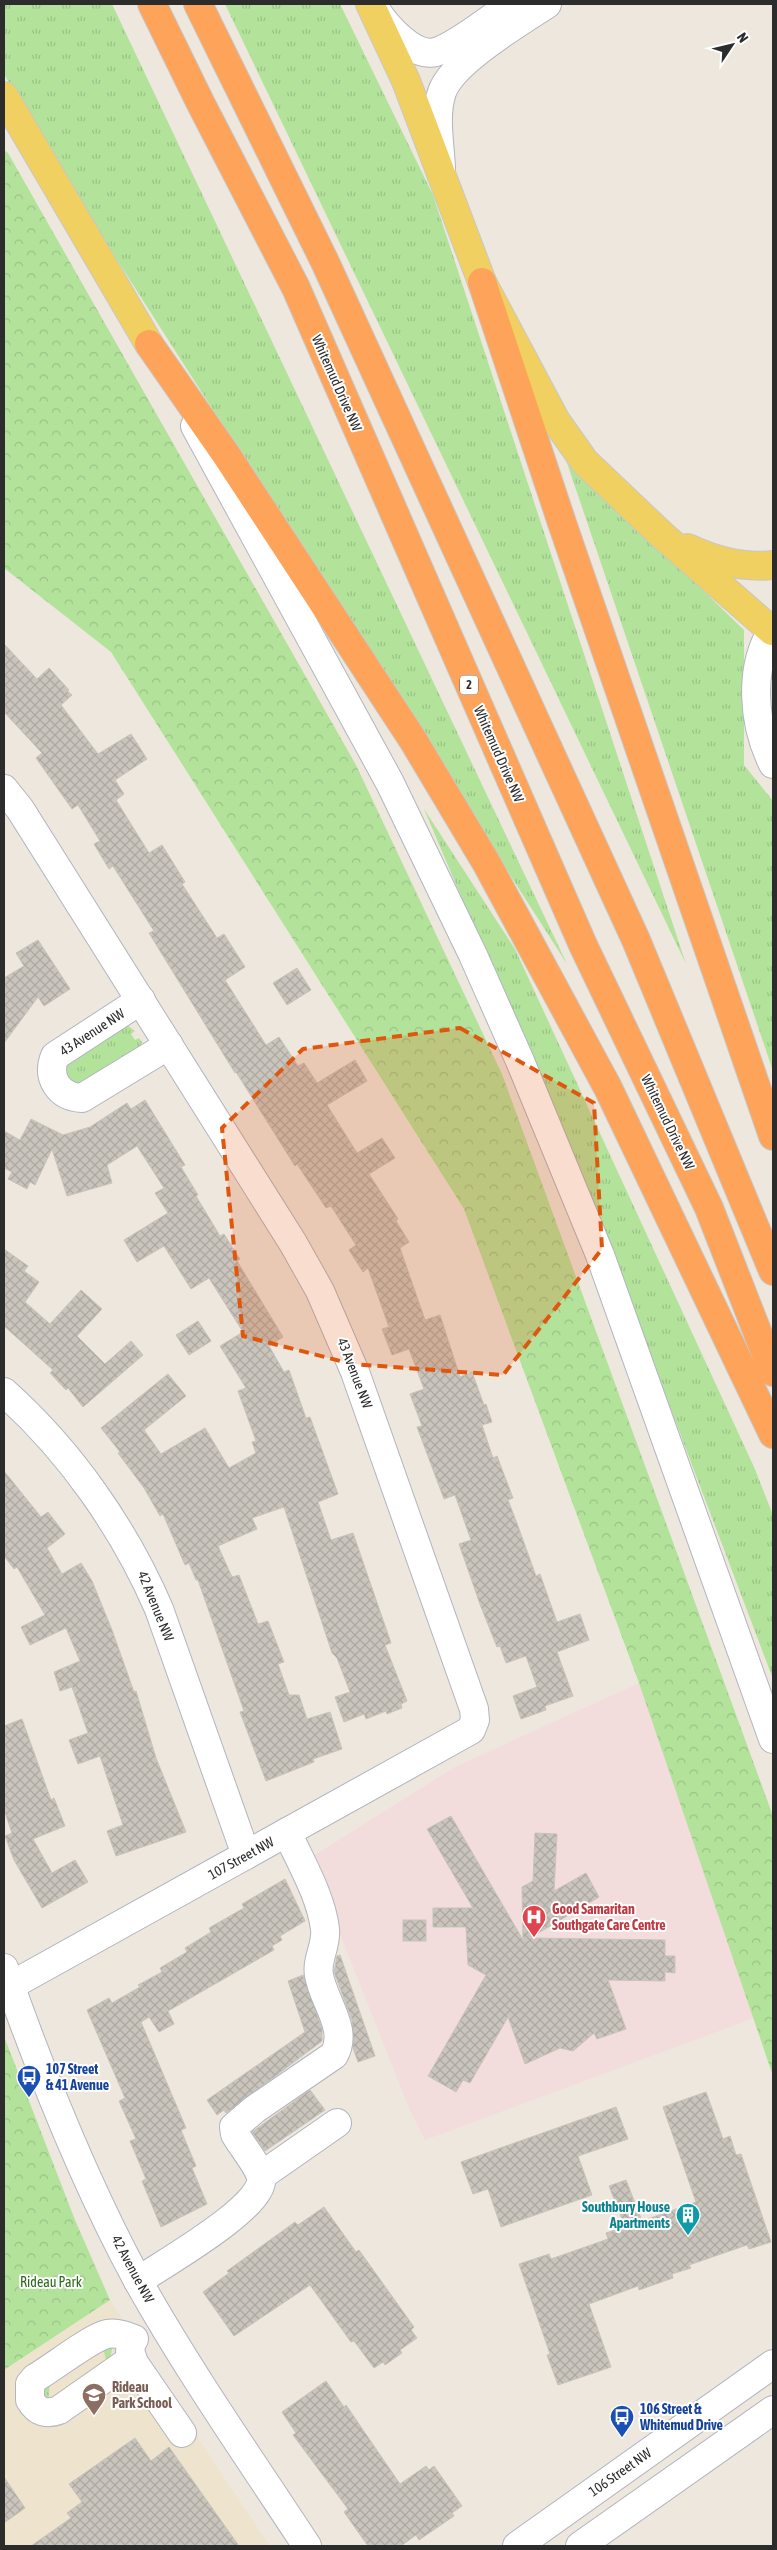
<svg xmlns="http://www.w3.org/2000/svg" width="777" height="2550" viewBox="0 0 777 2550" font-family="'Asap Condensed',sans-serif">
  <defs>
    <pattern id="grass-tufts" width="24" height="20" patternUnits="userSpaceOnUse" patternTransform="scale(1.25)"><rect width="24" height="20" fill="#b3e39b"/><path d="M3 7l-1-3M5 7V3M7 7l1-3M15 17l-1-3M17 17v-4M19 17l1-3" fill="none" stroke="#9ac386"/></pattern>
    <pattern id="park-crowns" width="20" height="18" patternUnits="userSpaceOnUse" patternTransform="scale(1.25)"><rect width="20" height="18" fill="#b3e39b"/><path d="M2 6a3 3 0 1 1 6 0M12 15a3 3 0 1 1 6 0" fill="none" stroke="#9ac386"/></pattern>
    <pattern id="building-cross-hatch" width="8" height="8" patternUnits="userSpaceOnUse" patternTransform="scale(1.25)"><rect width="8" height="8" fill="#c9c5bc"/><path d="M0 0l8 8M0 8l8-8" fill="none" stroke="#ada9a2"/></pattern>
  </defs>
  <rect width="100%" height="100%" fill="#ede7de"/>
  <polygon fill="#eee4ce" points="110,2300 213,2461 270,2546 4,2546 4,2370"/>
  <polygon fill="#f3dcdc" points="639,1683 754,2018 425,2140 409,2108 310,1858 455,1767"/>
  <g fill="url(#grass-tufts)">
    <polygon points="4,4 112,4 567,964 50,155 4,74"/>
    <polygon points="225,4 340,4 433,195 686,964"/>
    <polygon points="565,457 744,630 744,765 773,801 773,1071"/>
    <polygon points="424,809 515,949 754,1467 773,1515 773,1679 608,1243"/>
    <polygon points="127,1025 135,1031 131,1034 135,1040 139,1038 142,1042 139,1049 82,1085 71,1083 64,1074 66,1063"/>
    <polygon points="106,2343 113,2344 110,2359 106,2360 103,2348 50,2384 48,2400 45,2401 39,2398 37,2388 41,2384"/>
  </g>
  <g fill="url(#park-crowns)">
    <polygon points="4,150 8,153 356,765 502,1074 773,1816 773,2076 639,1683 464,1209 111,652 4,568"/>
    <polygon points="4,2036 75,2220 110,2300 4,2370"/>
  </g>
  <g fill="url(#building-cross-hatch)" stroke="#c9c3b8">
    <polygon points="4,644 37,679 49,668 69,690 67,691 72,695 61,705 98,754 131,734 147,759 115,780 124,794 116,800 149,853 162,845 185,882 182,884 217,938 224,934 245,967 225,980 266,1045 279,1037 298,1066 304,1063 317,1083 355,1060 367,1081 327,1105 357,1153 382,1138 395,1158 369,1174 398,1219 396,1221 409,1242 400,1248 425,1320 440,1315 460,1377 472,1372 484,1405 486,1404 492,1422 482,1425 493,1458 497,1456 513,1498 508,1500 518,1526 536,1576 540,1574 557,1622 580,1614 589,1640 557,1652 573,1696 545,1706 546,1710 521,1719 513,1696 537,1687 526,1656 506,1663 500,1646 497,1647 481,1607 459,1544 471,1540 455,1495 444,1499 417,1427 422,1426 410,1394 424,1389 409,1349 392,1355 382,1329 389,1327 368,1268 363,1272 349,1250 356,1245 331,1206 326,1208 297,1164 295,1166 236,1072 235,1073 149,933 154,931 113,866 109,869 94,844 100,841 78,805 72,809 36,758 42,753 4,712"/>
    <polygon points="38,940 70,989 44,1006 38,997 4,1043 4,978 24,966 16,953"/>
    <polygon points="297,968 311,990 287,1005 273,983"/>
    <polygon points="145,1100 185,1165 181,1167 198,1195 196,1196 220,1236 224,1234 240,1259 237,1261 283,1337 269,1346 284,1372 289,1370 306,1418 310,1417 338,1494 318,1502 331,1540 353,1533 391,1643 385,1645 407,1701 401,1704 402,1708 387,1714 386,1711 366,1719 364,1714 344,1722 335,1697 350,1692 337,1658 332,1653 284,1507 252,1518 257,1529 218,1546 232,1577 239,1575 258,1624 268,1621 284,1662 278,1664 289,1695 299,1695 307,1719 330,1712 342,1749 313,1759 314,1762 266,1781 240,1712 244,1711 198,1580 196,1580 189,1563 185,1565 163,1514 160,1516 144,1488 118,1453 120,1452 101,1428 168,1374 186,1396 144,1430 161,1454 205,1428 229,1468 256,1453 252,1442 256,1441 238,1391 246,1388 220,1346 243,1332 209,1278 191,1289 164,1246 137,1262 124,1240 168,1213 155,1193 164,1188 137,1146 107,1165 112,1183 67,1196 52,1149 35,1185 30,1182 27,1189 8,1179 12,1172 4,1168 4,1131 20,1140 31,1119 63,1135 90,1127 127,1103 131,1109"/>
    <polygon points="4,1249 28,1266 24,1271 39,1282 25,1302 50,1324 81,1290 102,1309 77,1336 105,1364 131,1341 143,1355 83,1407 68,1388 66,1390 50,1373 53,1370 4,1326"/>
    <polygon points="198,1321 211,1341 189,1355 176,1335"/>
    <polygon points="4,1471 41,1517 48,1512 65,1534 47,1548 62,1574 81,1563 92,1581 112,1630 134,1692 136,1691 156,1758 186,1832 116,1856 107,1831 123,1825 100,1756 78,1764 69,1740 88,1733 72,1687 60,1691 54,1672 80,1661 66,1628 30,1645 21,1627 45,1615 17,1567 14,1569 4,1556"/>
    <polygon points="22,1719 51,1800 54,1798 65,1826 33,1839 52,1873 75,1860 88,1882 42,1908 14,1860 5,1836 12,1833 4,1810 4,1726"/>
    <polygon points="451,1816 523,1940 522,1887 533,1881 535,1833 557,1834 554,1891 586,1873 599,1897 530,1938 665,1940 665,1956 675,1956 675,1973 665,1972 665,1981 608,1980 626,2029 597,2039 594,2033 573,2051 560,2048 525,2064 508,2017 470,2083 463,2080 456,2092 428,2076 486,1975 468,1965 466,1927 433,1927 433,1908 473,1908 427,1829"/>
    <polygon points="285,1879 305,1921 280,1936 282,1940 272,1946 274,1950 168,2011 174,2024 159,2032 149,2017 141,2022 186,2128 181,2130 196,2166 192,2168 207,2204 161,2227 142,2181 146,2179 130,2141 136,2139 119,2101 125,2098 87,2010 109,1998 112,2003 140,1987 138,1985 162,1972 160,1968 187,1952 185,1948 211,1932 209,1928 244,1908 242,1904"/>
    <rect x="403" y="1920" width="23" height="21"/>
    <polygon points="340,1955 375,2056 358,2062 353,2048 352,2020 334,1972 337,1956"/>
    <polygon points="303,1975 322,2029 322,2041 226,2113 224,2110 217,2115 207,2100 305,2032 288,1981"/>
    <polygon points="310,2090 325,2110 265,2151 252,2132"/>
    <polygon points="706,2092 723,2139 730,2136 736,2155 741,2154 771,2242 749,2249 747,2245 689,2265 691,2268 672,2274 673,2278 639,2290 638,2286 589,2304 611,2367 558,2385 547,2355 550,2354 519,2264 549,2254 551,2259 608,2239 606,2233 625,2227 609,2186 626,2180 642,2221 696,2202 663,2107"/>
    <polygon points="616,2107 628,2139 578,2156 592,2195 501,2227 488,2189 473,2194 461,2162"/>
    <polygon points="324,2207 356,2252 359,2250 414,2327 411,2330 417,2338 400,2350 402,2353 385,2365 383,2362 374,2368 354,2341 351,2342 310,2285 234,2336 203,2292 229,2273 227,2271 295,2222 298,2225"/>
    <polygon points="326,2381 344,2407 346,2405 400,2484 426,2466 429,2470 434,2466 462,2506 452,2513 454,2516 419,2540 416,2535 401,2546 368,2546 344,2512 348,2509 293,2435 296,2433 282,2412"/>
    <polygon points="135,2438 151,2461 169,2447 239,2546 31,2546 71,2518 67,2513 82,2502 69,2484"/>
    <polygon points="4,2477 25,2508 4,2523"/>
  </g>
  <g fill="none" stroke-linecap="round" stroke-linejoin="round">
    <defs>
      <g id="minor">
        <path d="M376,10C386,26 414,58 436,52C458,45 492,17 511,4"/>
        <path d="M441,168C440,144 434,115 442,92C452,62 520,22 547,4"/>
        <polyline points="195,426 390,783 473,955 520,1061 600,1255 773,1739"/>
        <path d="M773,629C748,668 753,724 773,764"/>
        <polyline points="4,789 20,809 293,1243 320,1291 355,1372 474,1709 475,1720 471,1730 10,1986"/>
        <path d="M141,1000L55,1056C46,1078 59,1097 82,1098L169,1045"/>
        <path d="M4,1392C70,1451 124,1528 159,1609L246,1855"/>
        <path d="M4,1968C41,2073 84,2182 138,2281C189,2372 250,2459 307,2546"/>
        <polyline points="261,2176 337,2123"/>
        <path d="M138,2281C161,2265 268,2205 261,2177C258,2165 241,2145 235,2134L234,2127L255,2109L334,2055C349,2029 323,2001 319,1975C316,1960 327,1945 325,1929C321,1896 301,1863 287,1832"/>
        <polyline points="132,2341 130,2351 134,2363 182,2433"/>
        <path d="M132,2359L59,2410C46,2415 37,2412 30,2400V2384L35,2378C51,2369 92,2337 107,2334C116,2332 125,2335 134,2339"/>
        <polyline points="517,2546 773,2364"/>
        <polyline points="580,2546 773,2410"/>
      </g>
      <g id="major">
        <polyline points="370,4 406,81 482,282 556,421 585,462 662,535 772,631"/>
        <polyline points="4,96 149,344"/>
        <path d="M688,548C715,561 743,568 773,565"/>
      </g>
      <g id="highway">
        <polyline points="152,4 200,102 296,288 583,945 709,1208 773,1372"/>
        <polyline points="198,4 325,262 636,940 773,1271"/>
        <polyline points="482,282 562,523 773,1136"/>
        <polyline points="149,344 227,456 413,740 487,864 608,1088 773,1434"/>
      </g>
    </defs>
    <use href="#minor" stroke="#b2b4bf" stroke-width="30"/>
    <use href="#major" stroke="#c8c8c8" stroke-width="30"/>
    <use href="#highway" stroke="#c8c8c8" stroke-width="30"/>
    <use href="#minor" stroke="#fff" stroke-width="28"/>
    <use href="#major" stroke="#efd061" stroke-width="28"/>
    <use href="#highway" stroke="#fda35a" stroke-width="28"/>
  </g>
  <path fill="#df570e" fill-opacity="0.2" stroke="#df570e" stroke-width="4" stroke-dasharray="10 6" stroke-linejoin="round" d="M460,1028L594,1103L602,1249L503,1375L352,1364L243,1336L222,1128L303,1049Z"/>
  <defs>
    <symbol id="hospital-pin" viewBox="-11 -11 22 30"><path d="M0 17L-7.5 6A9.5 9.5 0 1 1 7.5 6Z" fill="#e0444e" stroke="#fff"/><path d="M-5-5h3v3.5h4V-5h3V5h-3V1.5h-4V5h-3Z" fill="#fff"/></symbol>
    <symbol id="bus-pin" viewBox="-11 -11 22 30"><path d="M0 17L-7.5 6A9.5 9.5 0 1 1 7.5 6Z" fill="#1a4fb4" stroke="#fff"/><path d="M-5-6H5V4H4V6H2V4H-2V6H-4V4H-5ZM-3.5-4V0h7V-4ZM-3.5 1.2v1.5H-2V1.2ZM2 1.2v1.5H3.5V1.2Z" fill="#fff"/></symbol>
    <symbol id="building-pin" viewBox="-11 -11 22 30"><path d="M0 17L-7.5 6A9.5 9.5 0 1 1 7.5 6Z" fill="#0f9aa8" stroke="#fff"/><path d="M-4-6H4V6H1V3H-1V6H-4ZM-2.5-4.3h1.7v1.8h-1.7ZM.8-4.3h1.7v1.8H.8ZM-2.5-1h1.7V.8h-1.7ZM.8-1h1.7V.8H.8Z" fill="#fff"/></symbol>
    <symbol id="school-pin" viewBox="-11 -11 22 30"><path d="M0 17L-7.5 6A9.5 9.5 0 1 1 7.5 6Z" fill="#8d6e63" stroke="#fff"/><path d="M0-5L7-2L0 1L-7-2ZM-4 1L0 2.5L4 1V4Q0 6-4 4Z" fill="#fff"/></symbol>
  </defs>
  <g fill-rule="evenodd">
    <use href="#hospital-pin" x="520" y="1903" width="28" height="38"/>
    <use href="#bus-pin" x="15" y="2063" width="28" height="38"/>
    <use href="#building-pin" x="674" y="2201" width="28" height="38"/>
    <use href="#school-pin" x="80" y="2381" width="28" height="38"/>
    <use href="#bus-pin" x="608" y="2403" width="28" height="38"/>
  </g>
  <g text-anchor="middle" stroke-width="4" stroke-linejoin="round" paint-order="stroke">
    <rect fill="#fff" stroke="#6b6b6b" stroke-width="1" x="460" y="675.5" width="18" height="19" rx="4"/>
    <g font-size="12" font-weight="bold" fill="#2c2c2c">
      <text x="469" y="689">2</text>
    </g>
    <g font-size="14" fill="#2c2c2c" stroke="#fff">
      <text transform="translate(337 383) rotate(66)" y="5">Whitemud Drive NW</text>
      <text transform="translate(499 754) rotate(66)" y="5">Whitemud Drive NW</text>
      <text transform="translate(92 1032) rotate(-33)" y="5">43 Avenue NW</text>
      <text transform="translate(668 1122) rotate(64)" y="5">Whitemud Drive NW</text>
      <text transform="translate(355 1373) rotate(69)" y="5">43 Avenue NW</text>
      <text transform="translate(156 1606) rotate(68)" y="5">42 Avenue NW</text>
      <text transform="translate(241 1858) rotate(-29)" y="5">107 Street NW</text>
      <text transform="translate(133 2269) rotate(62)" y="5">42 Avenue NW</text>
      <text transform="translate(620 2472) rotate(-35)" y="5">106 Street NW</text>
    </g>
    <g font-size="14" font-weight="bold" fill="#be3a42" stroke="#fff" text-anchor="start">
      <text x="552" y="1914">Good Samaritan<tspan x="552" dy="16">Southgate Care Centre</tspan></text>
    </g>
    <g font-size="14" font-weight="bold" fill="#164399" stroke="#fff" text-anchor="start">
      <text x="46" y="2074">107 Street<tspan x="46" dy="16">&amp; 41 Avenue</tspan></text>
      <text x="640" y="2414">106 Street &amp;<tspan x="640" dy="16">Whitemud Drive</tspan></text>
    </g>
    <g font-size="14" font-weight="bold" fill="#0d838f" stroke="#fff" text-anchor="end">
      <text x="670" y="2212">Southbury House<tspan x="670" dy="16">Apartments</tspan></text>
    </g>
    <g font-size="14" fill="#2a691b" stroke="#fff">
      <text x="51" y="2287">Rideau Park</text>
    </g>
    <g font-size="14" font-weight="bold" fill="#785e54" stroke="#fff" text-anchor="start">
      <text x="112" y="2392">Rideau<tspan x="112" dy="16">Park School</tspan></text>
    </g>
  </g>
  <rect width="777" height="2550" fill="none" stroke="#2c2c2c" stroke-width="10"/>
  <g transform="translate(732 45) rotate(55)" stroke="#ffffff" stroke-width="4" paint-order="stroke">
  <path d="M0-4L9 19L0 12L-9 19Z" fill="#2c2c2c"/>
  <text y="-8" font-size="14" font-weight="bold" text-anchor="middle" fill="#2c2c2c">N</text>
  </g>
</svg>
